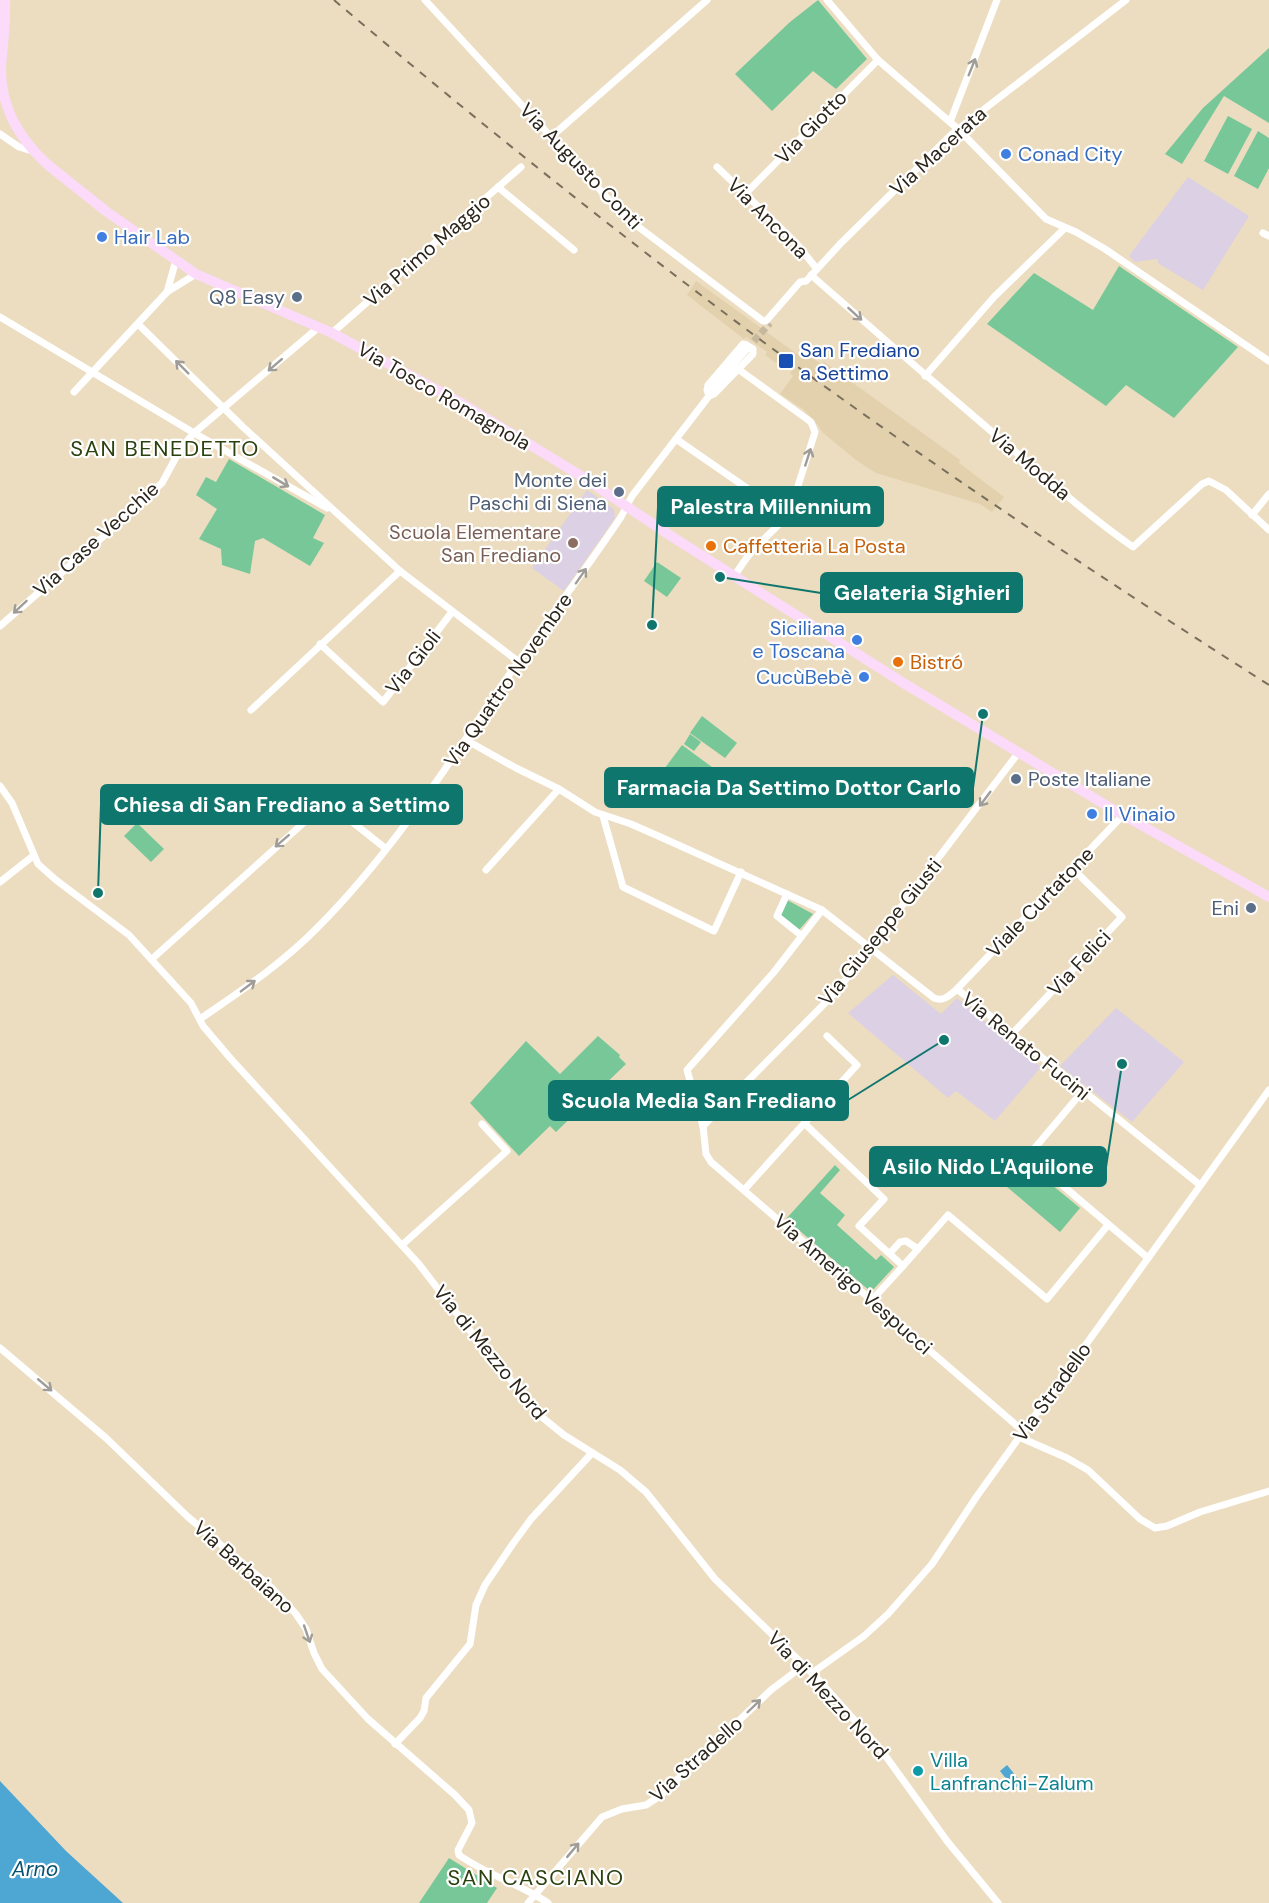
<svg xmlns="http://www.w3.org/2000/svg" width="1269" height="1903" viewBox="0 0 1269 1903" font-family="'DM Sans',sans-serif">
  <rect width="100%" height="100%" fill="#ecddc0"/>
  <polygon fill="#e3d1ad" points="696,281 804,359 808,354 822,365 824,362 960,460 959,463 1004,497 992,512 980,504 876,473 856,460 822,432 818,425 803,409 780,394 793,376 790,373 793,369 780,359 776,363 765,355 767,352 746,337 744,339 687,295"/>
  <g fill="#dbd0e4">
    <polygon points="1188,177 1249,216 1203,290 1159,264 1157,259 1135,262 1129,256"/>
    <polygon points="587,490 614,509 615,518 564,591 532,568"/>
    <polygon points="893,975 941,1014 957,998 1041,1067 995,1121 956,1091 948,1098 848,1013"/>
    <polygon points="1116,1008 1184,1062 1132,1122 1060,1066"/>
  </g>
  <g fill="#77c799">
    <polygon points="818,0 867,59 836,89 813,71 772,111 735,74 790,22"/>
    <polygon points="1269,48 1269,123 1224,96 1182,164 1165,154 1203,108"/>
    <polygon points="1228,116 1252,129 1228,174 1204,161"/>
    <polygon points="1258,131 1269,138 1269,168 1258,189 1234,176"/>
    <polygon points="1119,266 1238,347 1174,418 1126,385 1106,406 987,324 1034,273 1093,310"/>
    <polygon points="229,459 325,515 313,538 324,543 310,566 263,538 255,541 250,574 222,565 221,549 199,539 217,509 196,495 206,477 216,482"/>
    <polygon points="657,562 681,578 667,597 644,581"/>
    <polygon points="702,716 737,743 725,758 690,733"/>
    <polygon points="690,734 701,742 694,751 684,744"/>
    <polygon points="682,745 716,770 691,805 656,780"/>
    <polygon points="137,823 164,849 151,862 124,836"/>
    <polygon points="787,900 813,914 799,930 780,915"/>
    <polygon points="598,1036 620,1055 619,1057 626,1064 556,1132 550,1126 519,1156 470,1103 526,1041 560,1074"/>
    <polygon points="1012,1152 1080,1208 1060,1232 993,1175"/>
    <polygon points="835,1165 840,1170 820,1193 845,1215 837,1225 876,1260 881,1255 894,1267 871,1292 786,1219"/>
    <polygon points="449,1858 497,1888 487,1903 419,1903"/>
  </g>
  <g fill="#4ea6d3">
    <polygon points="1007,1765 1022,1783 1014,1789 1000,1771"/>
    <polygon points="0,1781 66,1851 123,1903 0,1903"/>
  </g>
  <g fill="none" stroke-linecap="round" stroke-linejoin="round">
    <polyline stroke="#c5b89f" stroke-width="7" stroke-dasharray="7 3.5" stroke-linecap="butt" points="747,349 770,323"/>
    <g stroke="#fff" stroke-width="7">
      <polyline points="425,0 624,216 763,321 766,321 800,282 806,281"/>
      <polyline points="827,0 878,60 958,129 1046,219 1076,232 1105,249 1269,361"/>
      <polyline points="950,122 997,0"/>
      <polyline points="0,134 19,147 32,151"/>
      <polyline points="551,137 707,0"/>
      <polyline points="717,167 796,243 817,269"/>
      <polyline points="498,187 574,250"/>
      <polyline points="745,194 878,60"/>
      <polyline points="1263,233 1269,236"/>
      <polyline points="176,260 167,292 196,274"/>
      <path d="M811,275C871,328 931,380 991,431C1037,470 1083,512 1133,547L1202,484L1209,481L1226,490L1269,530"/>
      <polyline points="808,279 841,243 952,134 1126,0"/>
      <polyline points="0,317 194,433 327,508"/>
      <polyline points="138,324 243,427 400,571 519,662"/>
      <polyline points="332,333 521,167"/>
      <polygon points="743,344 747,345 753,349 753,354 714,394 709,396 707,390 708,385"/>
      <polyline points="925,376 994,297 1065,228"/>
      <polyline points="74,392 167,292"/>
      <polyline points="676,439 787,516"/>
      <polyline points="1252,515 1269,494"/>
      <path d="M735,575C741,566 747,556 755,548C769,533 783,524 792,505L815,432L811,422L738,369"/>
      <polyline points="0,626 128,515 162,483 181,448 194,433 319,327"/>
      <polyline points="320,644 383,702 452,612"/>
      <polyline points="251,710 400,571"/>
      <path d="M466,740L516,768L559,789L595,812L631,824L665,839L822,910L934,998C944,1002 950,995 957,989L1200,1185"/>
      <polyline points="0,786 12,803 38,864 56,880 129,935 191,1003 203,1026 231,1059 418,1263 485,1350 543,1418 564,1435 620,1470 646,1492 715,1579 817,1678 882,1751 947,1841 998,1903"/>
      <polyline points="272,792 299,793 315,796 341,813 385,848"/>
      <polyline points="603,816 623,887 714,931 741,872"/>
      <polyline points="486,870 559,789"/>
      <polyline points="0,882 33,856"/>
      <polyline points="787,894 777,916 802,936"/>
      <polyline points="822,910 774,972 687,1070 703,1126 706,1154 711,1162 1023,1431"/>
      <polyline points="152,959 319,809 328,806"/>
      <polyline points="957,989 1123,815"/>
      <path d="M200,1019C241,991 283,963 318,927C381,864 438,781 487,707C530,643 578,581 621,517L632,496L709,396L715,385L747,349"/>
      <polyline points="1012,1034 1122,917 1072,868"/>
      <polyline points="1082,1092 1028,1156 1148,1258"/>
      <polyline points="805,1124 884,1199 859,1226 903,1266 872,1300"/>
      <polyline points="703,1126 837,991 1019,752"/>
      <polyline points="744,1190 857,1065 827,1036"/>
      <polyline points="402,1245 507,1151 482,1124"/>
      <polyline points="890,1253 900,1242 906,1241 918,1249"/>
      <polyline points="903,1266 948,1215 1047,1299 1108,1225"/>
      <path d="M0,1348L106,1438L188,1517L272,1588L296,1614L306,1629L314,1653L322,1669L368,1719L455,1795L469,1810L472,1823L458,1850L459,1855C487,1875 520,1884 548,1903"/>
      <polyline points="1019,1437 1067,1458 1088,1470 1140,1519 1155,1528 1167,1526 1200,1512 1269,1491"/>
      <polyline points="812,1673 864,1636 888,1614 932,1564 977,1496 1269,1090"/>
      <polyline points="395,1744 420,1718 424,1711 426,1698 470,1644 476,1605 485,1585 512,1545 531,1519 592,1453"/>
      <polyline points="528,1903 602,1817 622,1809 646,1805 660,1796 771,1690 804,1665"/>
    </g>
    <path stroke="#fbdafa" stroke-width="10" d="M5,0C6,22 3,44 1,66C0,106 19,139 48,165L107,212L196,274L332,333L463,404L578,474L671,536L905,684L1109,807L1269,897"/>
    <path stroke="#796f5d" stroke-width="2" stroke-dasharray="8 8" stroke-linecap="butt" d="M334,0C472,117 613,230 758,338C924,460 1095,574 1269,685"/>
  </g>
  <defs><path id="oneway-shaft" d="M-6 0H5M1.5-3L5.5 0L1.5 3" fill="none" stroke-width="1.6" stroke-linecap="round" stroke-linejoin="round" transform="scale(1.5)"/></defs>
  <g stroke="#a09d98">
    <use href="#oneway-shaft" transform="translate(972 67) rotate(-68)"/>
    <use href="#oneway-shaft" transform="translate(855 314) rotate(42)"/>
    <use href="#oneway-shaft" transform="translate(275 365) rotate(139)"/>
    <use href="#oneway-shaft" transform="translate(182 367) rotate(-135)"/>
    <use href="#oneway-shaft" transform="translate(808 457) rotate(-72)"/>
    <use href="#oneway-shaft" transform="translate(281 482) rotate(31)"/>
    <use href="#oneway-shaft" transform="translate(581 576) rotate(-55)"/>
    <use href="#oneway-shaft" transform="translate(20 607) rotate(137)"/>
    <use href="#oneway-shaft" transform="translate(985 799) rotate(127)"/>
    <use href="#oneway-shaft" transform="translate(282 841) rotate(139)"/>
    <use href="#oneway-shaft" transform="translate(248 986) rotate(-37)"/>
    <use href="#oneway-shaft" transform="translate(45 1385) rotate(40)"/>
    <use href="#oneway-shaft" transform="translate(307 1634) rotate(71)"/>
    <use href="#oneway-shaft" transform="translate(754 1706) rotate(-44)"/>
    <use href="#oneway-shaft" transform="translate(573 1850) rotate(-50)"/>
  </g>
  <g fill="#3f7fe0" stroke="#fff" stroke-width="2">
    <circle cx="1006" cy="154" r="6"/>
    <circle cx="102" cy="237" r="6"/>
    <circle cx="857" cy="640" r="6"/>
    <circle cx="864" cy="677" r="6"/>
    <circle cx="1092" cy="814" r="6"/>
  </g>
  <g fill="#5c6f8a" stroke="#fff" stroke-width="2">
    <circle cx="297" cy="297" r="6"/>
    <circle cx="619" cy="492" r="6"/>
    <circle cx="1016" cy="779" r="6"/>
    <circle cx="1251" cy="908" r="6"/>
  </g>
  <rect fill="#1a4fb4" stroke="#fff" stroke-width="2" x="778" y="353" width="16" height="16" rx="3"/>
  <circle fill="#8d6e63" stroke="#fff" stroke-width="2" cx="573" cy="543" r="6"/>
  <g fill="#e8710a" stroke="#fff" stroke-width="2">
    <circle cx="711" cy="546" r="6"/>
    <circle cx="898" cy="662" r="6"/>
  </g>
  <circle fill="#0f9aa8" stroke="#fff" stroke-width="2" cx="918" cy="1771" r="6"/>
  <g text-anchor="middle" stroke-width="4.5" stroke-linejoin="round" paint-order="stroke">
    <g font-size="20" fill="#2b251a" stroke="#fff">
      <text transform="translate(811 127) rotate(-46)" y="7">Via Giotto</text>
      <text transform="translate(938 151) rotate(-42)" y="7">Via Macerata</text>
      <text transform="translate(581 166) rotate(46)" y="7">Via Augusto Conti</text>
      <text transform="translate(768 218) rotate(45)" y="7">Via Ancona</text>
      <text transform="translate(427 250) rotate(-41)" y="7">Via Primo Maggio</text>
      <text transform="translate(444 396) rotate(30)" y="7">Via Tosco Romagnola</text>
      <text transform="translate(1030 464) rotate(40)" y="7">Via Modda</text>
      <text transform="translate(96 539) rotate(-42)" y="7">Via Case Vecchie</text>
      <text transform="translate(413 662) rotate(-52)" y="7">Via Gioli</text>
      <text transform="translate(508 680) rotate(-55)" y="7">Via Quattro Novembre</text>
      <text transform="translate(1040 902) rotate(-46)" y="7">Viale Curtatone</text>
      <text transform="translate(880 932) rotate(-51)" y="7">Via Giuseppe Giusti</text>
      <text transform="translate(1079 963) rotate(-47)" y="7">Via Felici</text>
      <text transform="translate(1026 1046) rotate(39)" y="7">Via Renato Fucini</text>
      <text transform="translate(853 1284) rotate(41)" y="7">Via Amerigo Vespucci</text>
      <text transform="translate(490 1352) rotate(51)" y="7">Via di Mezzo Nord</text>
      <text transform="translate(1052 1392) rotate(-54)" y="7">Via Stradello</text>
      <text transform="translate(244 1567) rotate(42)" y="7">Via Barbaiano</text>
      <text transform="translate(828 1695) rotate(47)" y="7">Via di Mezzo Nord</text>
      <text transform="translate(696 1759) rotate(-42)" y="7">Via Stradello</text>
    </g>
    <g font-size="20" fill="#366cbe" stroke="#fff" text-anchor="start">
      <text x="1018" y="161">Conad City</text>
      <text x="114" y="244">Hair Lab</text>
      <text x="845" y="635" text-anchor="end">Siciliana<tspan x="845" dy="23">e Toscana</tspan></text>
      <text x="852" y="684" text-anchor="end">CucùBebè</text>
      <text x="1104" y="821">Il Vinaio</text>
    </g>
    <g font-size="20" fill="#4e5e75" stroke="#fff" text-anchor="end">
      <text x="285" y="304">Q8 Easy</text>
      <text x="607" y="487">Monte dei<tspan x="607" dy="23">Paschi di Siena</tspan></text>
      <text x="1028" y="786" text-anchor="start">Poste Italiane</text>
      <text x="1239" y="915">Eni</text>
    </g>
    <g font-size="20" fill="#164399" stroke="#fff" text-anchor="start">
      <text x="800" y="357">San Frediano<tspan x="800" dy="23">a Settimo</tspan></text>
    </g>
    <g font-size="20" fill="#785e54" stroke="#fff" text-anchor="end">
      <text x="561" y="539">Scuola Elementare<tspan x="561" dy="23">San Frediano</tspan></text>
    </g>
    <g font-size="20" fill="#c56008" stroke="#fff" text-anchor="start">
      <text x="723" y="553">Caffetteria La Posta</text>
      <text x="910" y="669">Bistró</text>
    </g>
    <g font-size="20" fill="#0d838f" stroke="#fff" text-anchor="start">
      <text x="930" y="1767">Villa<tspan x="930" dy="23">Lanfranchi-Zalum</tspan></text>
    </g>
    <g font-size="21" font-style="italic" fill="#0a5271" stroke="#fff">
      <text x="35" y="1876">Arno</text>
    </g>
    <g font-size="22" letter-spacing="1.5" fill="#2b410f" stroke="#fff">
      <text x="165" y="456">SAN BENEDETTO</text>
      <text x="536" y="1885">SAN CASCIANO</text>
    </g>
  </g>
  <path fill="none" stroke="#0f766e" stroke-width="2" d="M652 625L658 507M720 577L821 593M983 714L973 788M98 893L101 804M944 1040L848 1100M1122 1064L1106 1167"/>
  <g fill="#0f766e" stroke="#fff" stroke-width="2">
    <circle cx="652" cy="625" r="6"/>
    <circle cx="720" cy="577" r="6"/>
    <circle cx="983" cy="714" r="6"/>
    <circle cx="98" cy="893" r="6"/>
    <circle cx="944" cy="1040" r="6"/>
    <circle cx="1122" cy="1064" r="6"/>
  </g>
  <g fill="#0f766e" stroke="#0f766e" stroke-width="2">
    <rect x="658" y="487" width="225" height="39" rx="6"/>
    <rect x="821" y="573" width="201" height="39" rx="6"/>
    <rect x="605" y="768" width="368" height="39" rx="6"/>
    <rect x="101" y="785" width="361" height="39" rx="6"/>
    <rect x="549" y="1081" width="299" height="39" rx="6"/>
    <rect x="870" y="1147" width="236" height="39" rx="6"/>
  </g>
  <g font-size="21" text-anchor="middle" font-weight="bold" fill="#fff">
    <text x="771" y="514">Palestra Millennium</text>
    <text x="922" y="600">Gelateria Sighieri</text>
    <text x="789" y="795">Farmacia Da Settimo Dottor Carlo</text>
    <text x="282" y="812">Chiesa di San Frediano a Settimo</text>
    <text x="699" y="1108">Scuola Media San Frediano</text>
    <text x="988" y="1174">Asilo Nido L'Aquilone</text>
  </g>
</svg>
